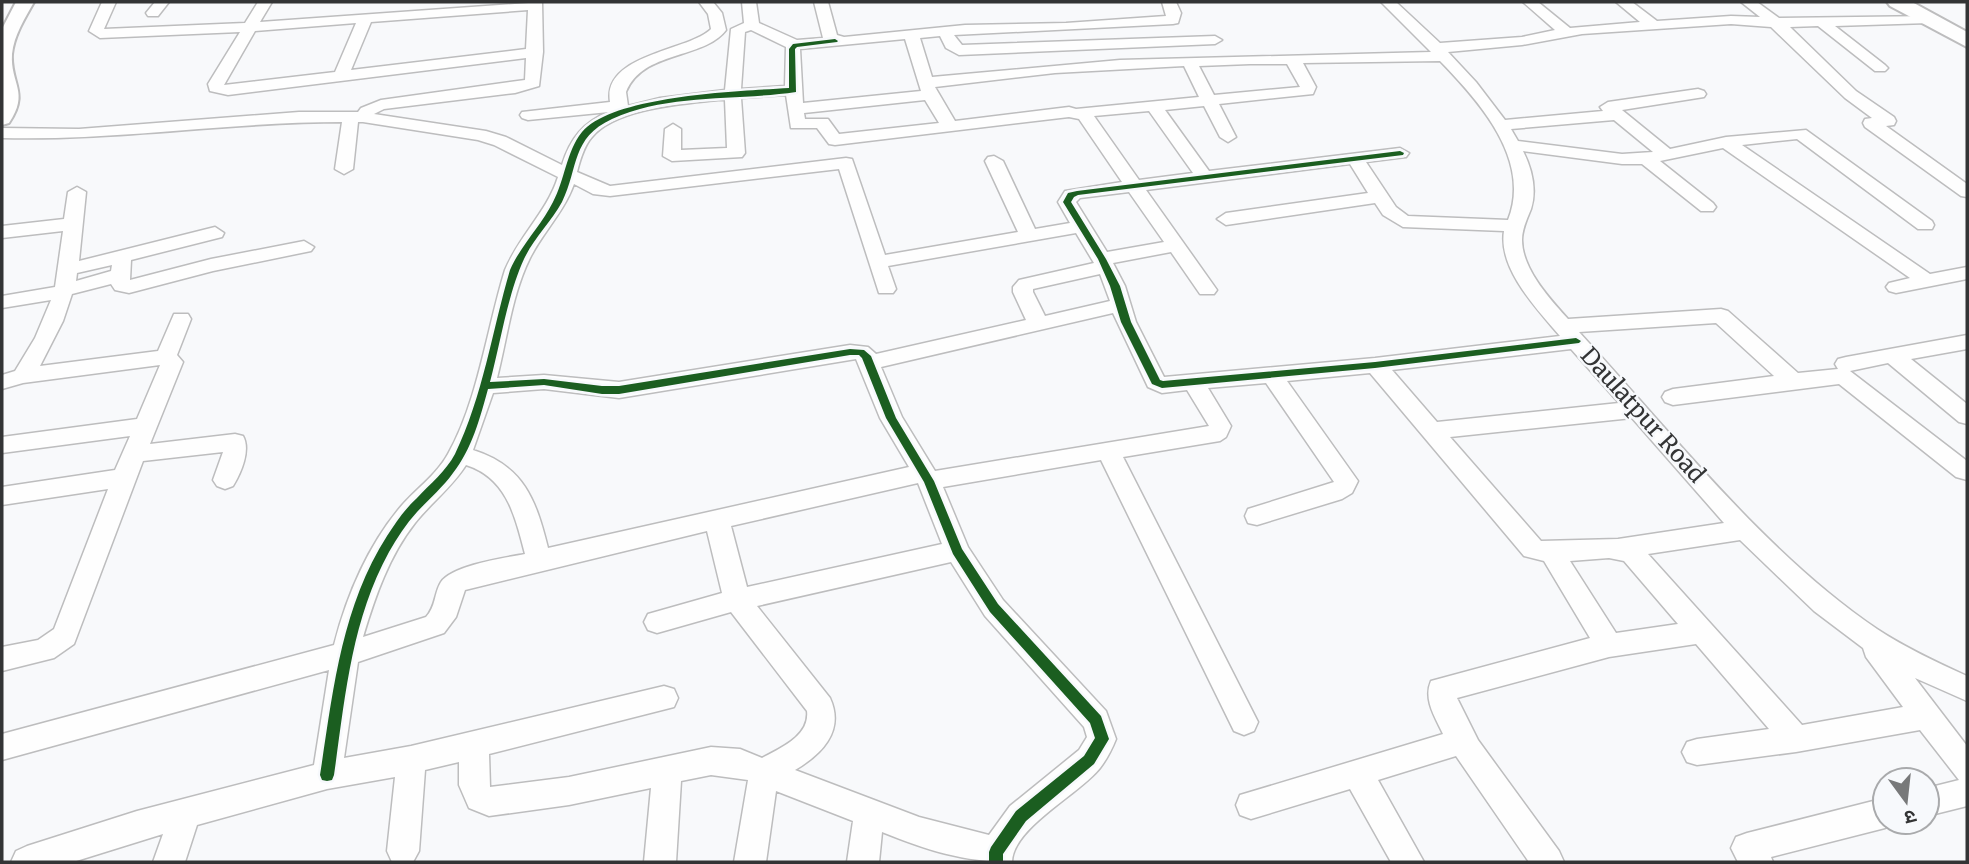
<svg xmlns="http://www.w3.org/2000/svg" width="1969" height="864" viewBox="0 0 1969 864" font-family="Merriweather,'Noto Sans Devanagari',serif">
  <rect width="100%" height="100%" fill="#f8f9fb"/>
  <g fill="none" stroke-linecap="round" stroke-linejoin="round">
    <defs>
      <g id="minor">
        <path d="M102,2H116L104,29L245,23L258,2H272L260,22L542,2L543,52L539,86L515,93L384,109L374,114L486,131L506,137L562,165C570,139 583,122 609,112L528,120L522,118L520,115L522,112L610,102C602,54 689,51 711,29L708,14L699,2H713L722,13L726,30C703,60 643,50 626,92L628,106L660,98L725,90L731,29L744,23L742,2H756L759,23L797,40L823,38L814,2H828L837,35L844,37L965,25L1066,23L1166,16L1162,2H1176L1181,13L1178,23L1173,24L954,35L962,45L1215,36L1222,40L1215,44L959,55L946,48L940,36L920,38L932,77L1120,60L1431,52L1381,2H1396L1440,43L1522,37L1555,30L1523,2H1538L1570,28L1640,22L1616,2H1632L1657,21L1731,16L1760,17L1741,2H1757L1779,18L1934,16L1936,19L1934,22L1929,23L1835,26L1885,65L1888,68L1885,71H1875L1818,26L1790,27L1856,91L1894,117L1896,121L1894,125L1886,126L1967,184V197L1961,196L1865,127L1863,123L1865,119L1872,118L1845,98L1771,27L1731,24L1582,34L1522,45L1448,52L1476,82L1505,120L1603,111L1600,107L1608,102L1698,89L1704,91L1706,94L1704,97L1622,110L1670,149L1726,137L1806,130L1932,221L1934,225L1932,229H1918L1797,139L1742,145L1930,274L1967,267V279L1896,293L1889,291L1886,287L1889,283L1910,278L1723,148L1660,161L1713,203L1716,207L1713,211H1701L1642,164H1622L1523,151C1532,169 1537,190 1531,209C1527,219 1522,229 1522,240C1522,269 1550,299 1568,319L1721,309L1728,311L1798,373L1838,369L1835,364L1838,359L1846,357L1967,335V349L1911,359L1967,404V424L1959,422L1888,363L1850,371L1967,461V480L1956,477L1839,384L1673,405L1665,402L1662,397L1665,392L1673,389L1774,376L1716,323L1579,332C1670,431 1766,554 1877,629C1906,648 1936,662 1967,676V701L1915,678L1967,746V806L1927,816V788L1959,780L1920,730L1796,752L1697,765L1687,762L1682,752L1687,742L1697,739L1769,729L1696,644L1609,657L1457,698L1478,740L1559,851L1564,862H1529L1456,756L1378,780L1424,862H1391L1350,789L1251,819L1240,815L1236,805L1240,795L1443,734C1435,717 1423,699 1431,681L1590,638L1544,561L1524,556L1370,373L1287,381L1358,481L1352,493L1342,499L1257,525L1248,523L1245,516L1248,509L1334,482L1266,383L1208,388L1231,426L1226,437L1220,441L1123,457L1258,722L1254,731L1244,735L1234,731L1101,460L943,487L968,547L1003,600L1106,711L1116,739C1112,749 1107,759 1100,768C1081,793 1012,828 1012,862C963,862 927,850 882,832L879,862H847L853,821L776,791L766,862H734L748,780L711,775L681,781L676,862H644L651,788L569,805L489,816L469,808L459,785V762L425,770L419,851L413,862H392L387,851L395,777L327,789L197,825L185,862H153L163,834L73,862H11L16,851L27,846L137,811L314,765L329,670L2,760V734L334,645C346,598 367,548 398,510C413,491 436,476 448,454C478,401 487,328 505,270C519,236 547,212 558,177L494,145L478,140L363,122H358L353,169L344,174L335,169L342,122C228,122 116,141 2,138V128L79,129L299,112H358L361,108L381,100L525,80L526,58L228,95L210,91L208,84L240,32L100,38L89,31ZM528,10L526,49L351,70L371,22ZM356,23L335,72L224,85L255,31ZM751,30L786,47L785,86L741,89L745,32ZM905,39L921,91L803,103L800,49ZM1440,61C1479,101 1532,160 1508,220L1408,216L1396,207L1366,162L1406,157L1409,153L1400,148L1209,171L1165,110L1204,106L1220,137L1228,142L1236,137L1219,104L1313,94L1316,87L1303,63ZM1250,64H1287L1300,87L1214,95L1199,66ZM1184,66L1199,97L1076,109L1069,107L955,121L935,87L1055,73ZM786,95L791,128H817L829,144L835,145L1069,117L1079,119L1122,182L1065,191L1058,202L1070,223L1035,229L1003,161L994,156L988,157L985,161L1018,232L885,255L852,159L846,158L610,186L577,172C580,160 584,146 592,137C616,108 683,104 718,100H725L727,148L681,150V129L673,124L665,129L663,156L672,161L742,157L745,153L741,98ZM925,100L939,123L839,134L828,119H805L804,113ZM1149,111L1193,173L1139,180L1094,116ZM1614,120L1653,152L1622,154L1518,141L1511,129ZM1350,164L1368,193L1226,213L1217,219L1226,225L1375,203L1383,215L1403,227L1504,231C1498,269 1537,309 1560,336L1375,358L1164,377L1136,322L1125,286L1113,263L1171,252L1200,294H1214L1217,290L1146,190ZM839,169L879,293H893L896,289L888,266L1076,233L1094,263L1019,280L1013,287V292L1026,320L876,354L868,347L850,345L619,382L544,375L497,378C507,339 512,294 530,258C543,232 564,212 574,184L593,194L610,196ZM1129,192L1164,242L1107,252L1076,202L1080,198ZM1100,274L1110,301L1045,316L1033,292V289ZM1113,313L1148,387L1162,393L1187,390L1209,426L935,471L902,417L881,367ZM1571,349L1619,403L1437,422L1392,370ZM856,359L880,418L909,467L548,548C536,500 524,466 473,450L493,393L544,389L619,398ZM1632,418L1724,523L1618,539L1541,541L1450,437ZM466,465C507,478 515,516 525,554C504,558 453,565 441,582C434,593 436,607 426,617L363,637C375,597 389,556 415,523C431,503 452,487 466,465ZM918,483L942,544L747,587L731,526ZM707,531L722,593L648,614L644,622L648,630L657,633L731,612L807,711C810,736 780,748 762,758L740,749L711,747L569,777L490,787L489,754L674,707L678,698L674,689L664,686L411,746L344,758L358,662L444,633L456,617L465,590ZM1740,540L1814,611L1863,648L1866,657L1903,707L1802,725L1648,554ZM1609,558L1624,561L1678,624L1616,633L1570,561ZM951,562L985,616L1084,727L1087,737L1079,750L1010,806L989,835L919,817L795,770C822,754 845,731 830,698L757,606Z"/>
        <polygon points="155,2 169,2 158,16 148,16 146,13"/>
        <path d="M77,187L86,192L79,261L215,227L224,233L222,237L131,260L130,280L211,259L304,241L314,247L311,251L213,271L129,293L115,290L111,284L72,294L63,321L40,366L158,351L174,314H188L191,319L177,355L183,362L150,444L235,434L243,436C251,450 241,473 233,486L225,489L217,486L213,480L223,452L143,461L74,644L54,658L2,671V647L38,640L54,629L108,489L2,505V487L115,470L130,436L2,453V437L137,419L160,365L23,383L2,389V375L15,371L35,338L51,300L2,308V296L55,287L63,231L2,238V226L64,219L68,192ZM112,265L111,271L76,281L77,273Z"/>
        <polygon points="1885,798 1885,822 1896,822 1885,828 1771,857 1773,862 1738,862 1731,848 1736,837 1747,833"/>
      </g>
      <path id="major" d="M16,2H34C25,18 14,35 12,54C10,84 30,92 9,123L2,125V29Z"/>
      <polygon id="highway" points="1887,2 1912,2 1967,32 1967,47 1890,6"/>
    </defs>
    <use href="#minor" stroke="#bdbdbe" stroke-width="3"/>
    <use href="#major" stroke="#bdbdbe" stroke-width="4"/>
    <use href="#highway" stroke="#bdbdbe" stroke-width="4"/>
    <use href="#minor" fill="#fefefe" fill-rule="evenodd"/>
    <use href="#major" fill="#fefefe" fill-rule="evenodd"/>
    <use href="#highway" fill="#fefefe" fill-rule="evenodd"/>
    <defs>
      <g id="cycleway">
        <path d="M835,39L838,41L837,42L797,47L795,49L796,92C736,101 669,93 612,119C571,138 579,167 562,202C551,222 534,238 524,259C508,293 500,345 490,382L544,379L602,386H619L850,349L864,350L871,356L896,418L934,481L962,549L998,604L1101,716L1109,739L1094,764L1026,821L1003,854V862H989V852L991,847L1016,811L1084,756L1095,738L1090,723L990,612L953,554L924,482L886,418L862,358L859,355H850L619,394H602L544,385L488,389C480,418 472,449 453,473C443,487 429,499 417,512C406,524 397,538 389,552C351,621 345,699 334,775L332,780L327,781L322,780L320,775C333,692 341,608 387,536C396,522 405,509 417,498C430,484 446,471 455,454C483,396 492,331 510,270C521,245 541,226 553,202C565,180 566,152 582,132C613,95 742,91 789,88V49L793,44Z"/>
        <polygon points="1400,151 1404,153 1403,155 1078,195 1074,197 1071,202 1106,259 1120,286 1131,322 1160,380 1163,381 1375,362 1576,338 1581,341 1579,343 1375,368 1162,388 1152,384 1121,322 1110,286 1098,259 1063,202 1068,193 1077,191"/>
      </g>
    </defs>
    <use href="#cycleway" stroke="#f7f9fc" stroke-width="5"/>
    <use href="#cycleway" fill="#1b5e20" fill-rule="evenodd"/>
  </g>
  <g text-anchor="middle" stroke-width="5" stroke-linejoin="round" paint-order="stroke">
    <g font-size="23" fill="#333435" stroke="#f7f9fc">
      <text transform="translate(1643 415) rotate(48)" y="8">Daulatpur Road</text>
    </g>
  </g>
  <rect width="1969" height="864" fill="none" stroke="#333435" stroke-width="7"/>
  <g transform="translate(1906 801) rotate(165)"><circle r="33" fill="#f7f9fc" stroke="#a9aaac" stroke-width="2"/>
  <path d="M0-5L12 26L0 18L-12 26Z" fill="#78797a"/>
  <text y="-10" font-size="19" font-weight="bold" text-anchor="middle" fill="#333435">उ</text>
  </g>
</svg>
